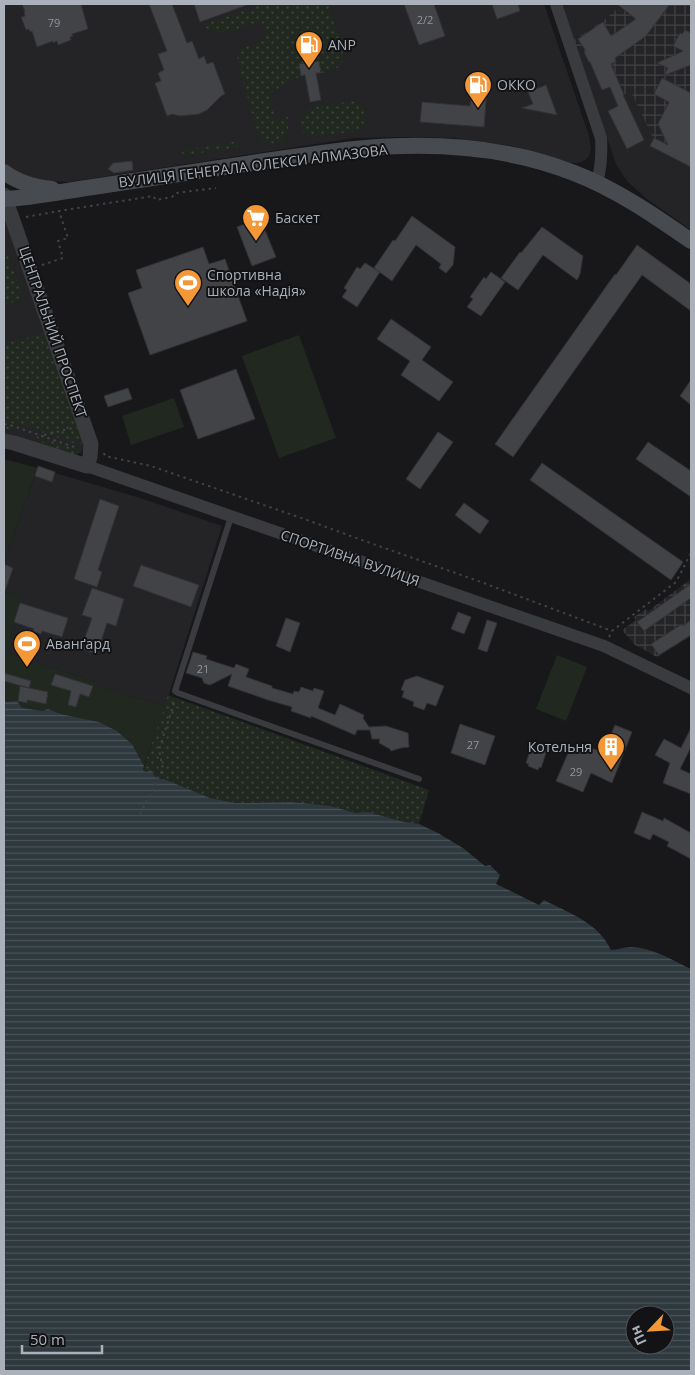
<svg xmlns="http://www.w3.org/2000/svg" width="695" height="1375" viewBox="0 0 695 1375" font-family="'Open Sans',sans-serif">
  <defs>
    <pattern id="industrial-grid" width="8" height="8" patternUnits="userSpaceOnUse" patternTransform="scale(1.25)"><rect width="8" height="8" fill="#242427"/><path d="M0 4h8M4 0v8" fill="none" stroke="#414144"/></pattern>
    <pattern id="grass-dots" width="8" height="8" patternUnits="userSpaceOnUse" patternTransform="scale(1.25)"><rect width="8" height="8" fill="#202820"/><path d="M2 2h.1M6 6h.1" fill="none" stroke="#3e453e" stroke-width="1.8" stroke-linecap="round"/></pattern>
    <pattern id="water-rules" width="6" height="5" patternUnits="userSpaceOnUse" patternTransform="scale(1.25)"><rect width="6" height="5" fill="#2d393e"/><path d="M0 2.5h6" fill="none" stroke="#495358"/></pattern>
  </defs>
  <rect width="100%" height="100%" fill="#18181a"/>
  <g fill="#242427">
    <polygon points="4,4 544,4 589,136 591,149 589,156 585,160 578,163 570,163 512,146 454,138 403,137 355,138 69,182 46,181 27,176 15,171 4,164"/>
    <polygon points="562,4 622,4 604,20 574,40"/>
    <polygon points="584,52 597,58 624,95 631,91 654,138 650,146 691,167 691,230 647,199 627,181 621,172 616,164 579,55"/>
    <polygon points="4,217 7,220 84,438 83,450 77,454 4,434"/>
    <polygon points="38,466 55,472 55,473 137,497 222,526 165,706 104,689 104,687 94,685 95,682 5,653 18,596 4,592 4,563"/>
  </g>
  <g fill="url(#industrial-grid)">
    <polygon points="622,4 691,4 691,167 650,145 653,138 631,92 615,98 597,58 589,62 584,52 579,55 574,40 604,20"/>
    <polygon points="691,579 691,636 657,657 635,645 622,630 636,620 634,617 646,609 648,611"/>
  </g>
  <g fill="url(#grass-dots)">
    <path d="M262,4H328C331,14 334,24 338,35C345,55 349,70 321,73L319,61L299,64L301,76L268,94L276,119L288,117V129L285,141L266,144L259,137L237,60L240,49L266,40L265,28L261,21C242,26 220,40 202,25Z"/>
    <path d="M354,101C366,107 368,112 365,125C362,126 361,128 358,130C353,132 314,138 308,135C293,129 303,110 315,107C328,104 341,103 354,101Z"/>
    <polygon points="238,141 241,143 238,147 181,156 183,151"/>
    <polygon points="4,245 24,299 4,305"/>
    <polygon points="4,332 8,343 44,333 82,439 82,446 41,432 39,429 4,422"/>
    <path d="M4,426C30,432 56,442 82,452L75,455L48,447L34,435L15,429L4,434Z"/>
    <path d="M168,695L429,790L419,824L404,822L368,812L355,813L331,806L312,804L291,802L235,803L210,798L164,779C157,780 154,776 151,770L146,772L143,770Z"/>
  </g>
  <g fill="#202820">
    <polygon points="299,335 336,438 279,458 242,356"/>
    <polygon points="174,398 184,427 131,445 122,416"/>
    <polygon points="4,459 37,468 4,563"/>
    <polygon points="4,592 19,596 17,602 20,603 6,653 95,682 95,685 105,687 105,689 165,706 144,766 132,744 117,731 99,722 61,714 48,709 43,711 22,708 16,701 4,702"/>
    <polygon points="557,655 587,667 566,721 536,709"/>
  </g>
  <path fill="url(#water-rules)" fill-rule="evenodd" d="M17,701L22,708L43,711L48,709L61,714L99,722L117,731L132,744L144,766L143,770L146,772L151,770C154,776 157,780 164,779L210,798L235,803L291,802L312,804L331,806L355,813L368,812L404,822L419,824L438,833L463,848L485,866L490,865L500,875L496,884L539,905L544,900C569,913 599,923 611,950C618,950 624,947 631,947C653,948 672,960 691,969V1371H4V702ZM635,1315H665V1345H635Z"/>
  <g fill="#424347" stroke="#323236">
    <polygon points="22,4 81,4 88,29 72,34 73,36 70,37 71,40 58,45 57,41 53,43 53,41 37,47 32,31 30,32 29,29 26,30 21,17 25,16 24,12 25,12"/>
    <polygon points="149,4 172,4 187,43 192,41 199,59 204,56 207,64 213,62 225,94 221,96 207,110 199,114 180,116 172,114 167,116 155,83 161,81 158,73 164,70 158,54 167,51"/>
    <polygon points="194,4 247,4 247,5 200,22"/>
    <polygon points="404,4 434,4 445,36 419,45"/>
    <polygon points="492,4 518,4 520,11 497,19"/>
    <polygon points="617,4 670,4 646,36 615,58 616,62 611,64 624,95 623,95 644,140 627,149 608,111 618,106 610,87 602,90 590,62 589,62 584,52 586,51 578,39 603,22 611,36 636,19"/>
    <polygon points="685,30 691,33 691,65 663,76 668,68 657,63 683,51 673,46 680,33 682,34"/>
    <polygon points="319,61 321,73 316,73 321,100 310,102 305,75 301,76 299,64"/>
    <polygon points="662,78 691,93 691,167 650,146 654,138 668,145 658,124 669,102 654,94"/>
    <polygon points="546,85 557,115 522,108 533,104 528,92"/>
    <polygon points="472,88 487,89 484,127 420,122 422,102 470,106"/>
    <polygon points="132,161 133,170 114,173 108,169 113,163"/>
    <polygon points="412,216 455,247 453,265 446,273 439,268 441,264 416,245 392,281 374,268 393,240 395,241"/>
    <polygon points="260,218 276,257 252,266 237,227"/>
    <polygon points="542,227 583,256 580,274 577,280 543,255 518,290 501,278 520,252 521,253"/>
    <polygon points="637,245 691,284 691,311 642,275 513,457 495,444 615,274 616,275"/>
    <polygon points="203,247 209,264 225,259 247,321 150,355 128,293 142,288 136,270"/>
    <polygon points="365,263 380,272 357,307 342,297 347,290 344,288 357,267 360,269"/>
    <polygon points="491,272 505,282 481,316 467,307 473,299 470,297 484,277 486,279"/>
    <polygon points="391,319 431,347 422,360 453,382 439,401 401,375 410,361 377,339"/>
    <polygon points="236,369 255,419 198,439 180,390"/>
    <polygon points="691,380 691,405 680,396"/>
    <polygon points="128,388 132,399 108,407 104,396"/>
    <polygon points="438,432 453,442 420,489 406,479"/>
    <polygon points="648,442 691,471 691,497 636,459"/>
    <polygon points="542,463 683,562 671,580 530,480"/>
    <polygon points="38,466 55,472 52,482 35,476"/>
    <polygon points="100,499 119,506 98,570 102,572 97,587 74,579"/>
    <polygon points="464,503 489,521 480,534 455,515"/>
    <polygon points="4,564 13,568 5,591 4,591"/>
    <polygon points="141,565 199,585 191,607 133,586"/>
    <polygon points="691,584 691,598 644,631 637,622"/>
    <polygon points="92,588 124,599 116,626 107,623 97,654 81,649 92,618 82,615"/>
    <polygon points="20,603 68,618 62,637 42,631 41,634 33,631 34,629 14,622"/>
    <polygon points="458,612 471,617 464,634 451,629"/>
    <polygon points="286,618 300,623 290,652 276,646"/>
    <polygon points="487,620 497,623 487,652 478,649"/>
    <polygon points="691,620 691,635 659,655 651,644 682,624 683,626"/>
    <polygon points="193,652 207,656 206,659 234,668 236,664 249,669 246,677 272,686 272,688 293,694 294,691 299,692 301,687 313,691 314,688 324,691 318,708 335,715 340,704 364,715 363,718 369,727 386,726 408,733 409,747 401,748 391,751 390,749 379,743 380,739 372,739 370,730 357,730 355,735 311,716 311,718 291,711 292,707 268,700 228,686 232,674 210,685 204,683 202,678 186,673"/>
    <polygon points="4,673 31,681 29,688 4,681"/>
    <polygon points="55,674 93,686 89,697 80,694 76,707 68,705 71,691 51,685"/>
    <polygon points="417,676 444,686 436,706 427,703 424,710 413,706 414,702 402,697 404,691 401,690 405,680"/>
    <polygon points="20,686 48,692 46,704 27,700 27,703 18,701"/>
    <polygon points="460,724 495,736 485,765 451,753"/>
    <polygon points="615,725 632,732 612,783 591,773 583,792 556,781 569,751 575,754 580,743 603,753"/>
    <polygon points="691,728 691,747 680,769 691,774 691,794 663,783 670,763 655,755 664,739 681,748"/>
    <polygon points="532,745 547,750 541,768 539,767 538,770 528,766 529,764 526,763"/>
    <polygon points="642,812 663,821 664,818 691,833 691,859 667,846 669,842 653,834 650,840 634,833"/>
  </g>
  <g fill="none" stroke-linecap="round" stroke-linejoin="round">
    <g stroke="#3f4246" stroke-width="2" stroke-dasharray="2.5 4" stroke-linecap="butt">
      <polyline points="26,217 59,211 153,196 156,200 172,197 176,193 216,188"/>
      <polyline points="42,265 63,258 58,241 68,238 59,211"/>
      <polyline points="4,424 10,425 77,448"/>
      <polyline points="44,435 73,428"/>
      <polyline points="104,453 105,456 151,466 307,520 359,539 481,582 612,631"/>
      <polyline points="609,637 612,631 676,582 691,553"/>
      <polyline points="140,814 163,769 159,750 175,700"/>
    </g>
    <polyline stroke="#393b3f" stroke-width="6" points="231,517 175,691 178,693 419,779"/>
    <g stroke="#393b3f" stroke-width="12">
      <path d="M556,4L601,138C602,154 601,168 597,183"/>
      <polyline points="87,466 604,646 691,688"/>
    </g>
    <polyline stroke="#393b3f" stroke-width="15" points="4,195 91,444 90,457 87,466 14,443 4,441"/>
    <g stroke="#474a4f" stroke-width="16">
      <path d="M4,172C17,182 35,187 52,189"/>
      <path d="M4,199C34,198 64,191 93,187C151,178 208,170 265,161C295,157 325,152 355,149C427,142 506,146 574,173C616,189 655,216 691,241"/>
    </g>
  </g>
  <defs>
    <symbol id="fuel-pin" viewBox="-11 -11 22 30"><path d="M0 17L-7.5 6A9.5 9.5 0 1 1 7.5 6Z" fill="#f49736" stroke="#131315"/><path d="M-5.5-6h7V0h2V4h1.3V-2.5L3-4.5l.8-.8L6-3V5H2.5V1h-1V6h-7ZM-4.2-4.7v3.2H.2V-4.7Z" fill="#fff"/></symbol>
    <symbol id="supermarket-pin" viewBox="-11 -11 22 30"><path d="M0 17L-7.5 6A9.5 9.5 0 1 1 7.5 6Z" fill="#f49736" stroke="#131315"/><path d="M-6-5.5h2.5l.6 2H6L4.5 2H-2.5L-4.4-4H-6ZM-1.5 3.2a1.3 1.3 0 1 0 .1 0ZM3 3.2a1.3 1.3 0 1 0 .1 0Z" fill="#fff"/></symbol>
    <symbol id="stadium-pin" viewBox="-11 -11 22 30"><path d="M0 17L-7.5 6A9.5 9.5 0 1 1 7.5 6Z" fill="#f49736" stroke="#131315"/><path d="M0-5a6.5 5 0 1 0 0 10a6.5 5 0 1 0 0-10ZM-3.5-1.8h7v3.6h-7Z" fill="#fff"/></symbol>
    <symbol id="building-pin" viewBox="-11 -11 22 30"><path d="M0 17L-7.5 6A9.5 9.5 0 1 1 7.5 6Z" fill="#f49736" stroke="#131315"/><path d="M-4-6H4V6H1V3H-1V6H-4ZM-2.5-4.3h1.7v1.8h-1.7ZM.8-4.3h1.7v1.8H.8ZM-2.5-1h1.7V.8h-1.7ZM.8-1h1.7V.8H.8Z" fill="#fff"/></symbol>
  </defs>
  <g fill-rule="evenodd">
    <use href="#fuel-pin" x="293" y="29" width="32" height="43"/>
    <use href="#fuel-pin" x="462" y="69" width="32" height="43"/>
    <use href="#supermarket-pin" x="240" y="202" width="32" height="43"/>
    <use href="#stadium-pin" x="172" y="267" width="32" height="43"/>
    <use href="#stadium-pin" x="11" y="628" width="32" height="43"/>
    <use href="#building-pin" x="595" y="731" width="32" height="43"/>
  </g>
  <g text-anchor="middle" stroke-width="4" stroke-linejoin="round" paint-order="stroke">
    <g font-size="11" fill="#90969d">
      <text x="425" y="24">2/2</text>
      <text x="54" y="27">79</text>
      <text x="203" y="673">21</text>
      <text x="473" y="749">27</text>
      <text x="576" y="776">29</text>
    </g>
    <g font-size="14" fill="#aab1ba" stroke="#131315" text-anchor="start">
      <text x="328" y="50">ANP</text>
      <text x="497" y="90">ОККО</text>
      <text x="275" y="223">Баскет</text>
      <text x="207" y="280">Спортивна<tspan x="207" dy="16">школа «Надія»</tspan></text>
      <text x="46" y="649">Аванґард</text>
      <text x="592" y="752" text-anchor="end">Котельня</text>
    </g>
    <g font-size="14" fill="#aab1ba" stroke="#131315">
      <text transform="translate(253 166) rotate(-7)" y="5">ВУЛИЦЯ ГЕНЕРАЛА ОЛЕКСИ АЛМАЗОВА</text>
      <text transform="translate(53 332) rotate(71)" y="5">ЦЕНТРАЛЬНИЙ ПРОСПЕКТ</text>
      <text transform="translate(350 558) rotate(19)" y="5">СПОРТИВНА ВУЛИЦЯ</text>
    </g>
  </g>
  <rect width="695" height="1375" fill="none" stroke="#aab1ba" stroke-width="10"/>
  <g transform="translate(650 1330) rotate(245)"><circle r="24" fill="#131315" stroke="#4f5257"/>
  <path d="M0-4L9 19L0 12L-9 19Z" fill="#f49736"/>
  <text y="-8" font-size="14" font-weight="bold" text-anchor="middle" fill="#aab1ba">Пн</text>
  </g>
  <path d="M22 1345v8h80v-8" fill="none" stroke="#aab1ba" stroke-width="2.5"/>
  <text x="30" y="1345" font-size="15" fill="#aab1ba" stroke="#131315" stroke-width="4" paint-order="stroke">50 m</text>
</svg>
